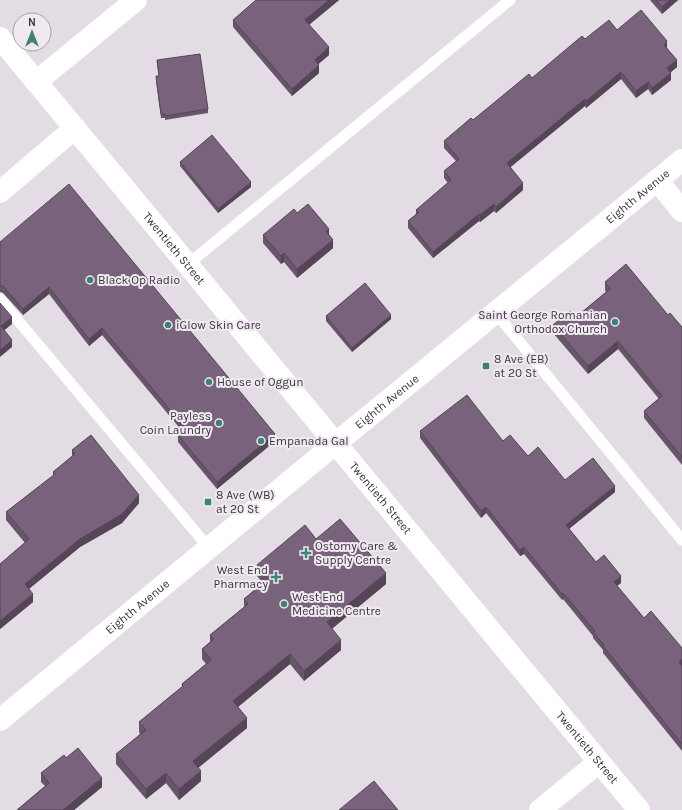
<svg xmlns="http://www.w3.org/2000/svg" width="682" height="810" viewBox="0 0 682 810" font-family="Karla,sans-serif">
  <rect width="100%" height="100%" fill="#e3dce4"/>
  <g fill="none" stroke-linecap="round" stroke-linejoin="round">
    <g stroke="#fff" stroke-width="11">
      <polyline points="187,265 510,0"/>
      <polyline points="0,299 209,548"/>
      <polyline points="495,312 682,540"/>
    </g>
    <g stroke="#fff" stroke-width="22">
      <polyline points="36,82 136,0"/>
      <polyline points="657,180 682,211"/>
      <polyline points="0,192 75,128"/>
      <path id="s1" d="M0,720L335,444"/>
      <polyline points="540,810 599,762"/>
    </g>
    <g stroke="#fff" stroke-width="22">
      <path id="s2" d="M0,38L639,810"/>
      <path id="s3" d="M335,444L682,160"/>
    </g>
  </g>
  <g fill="#68556b">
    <polygon points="256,0 339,0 309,25 329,55 318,64 319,73 292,96 233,27 233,20"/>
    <polygon points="650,0 678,0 662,14"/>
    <polygon points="617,30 667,48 677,67 670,73 671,80 652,95 648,89 636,98 621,79 586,108 585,106 510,167 523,190 496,213 494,211 480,222 479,221 433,258 408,228 408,221 416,214 416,210 448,183 444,178 444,171 456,161 444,148 444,141 532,78 585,39"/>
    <polygon points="157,60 208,109 208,113 165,120 165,118 161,118 156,81 156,76 159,76 157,64"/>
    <polygon points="180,162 251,187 218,213 180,166"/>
    <polygon points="297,213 329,235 333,248 297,278 284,262 281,264 263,243 263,235"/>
    <polygon points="0,242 275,441 217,489 178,442 178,435 183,432 102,335 89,346 49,294 23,315 3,293 0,292"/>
    <polygon points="605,282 668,315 682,327 682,465 644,418 644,411 659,399 618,349 588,374 553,333 553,325 576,317 606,292 605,290"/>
    <polygon points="326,316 391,319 352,352 326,321"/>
    <polygon points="420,431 503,441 528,456 565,480 615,492 569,529 596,562 621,583 617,586 644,618 682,648 682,751 603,653 603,650 593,638 593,636 563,599 562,600 524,554 520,556 486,513 481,518 420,438"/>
    <polygon points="72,450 139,503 122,523 80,547 29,589 33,602 0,629 0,564 25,543 6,520 6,512 53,476 53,472 72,456"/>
    <polygon points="316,539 386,584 332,628 341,650 304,681 290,664 238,707 247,728 198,768 201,781 179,800 166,783 146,799 116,764 116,754 140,734 139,732 139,722 182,687 182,684 206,664 202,659 202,649 210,642 210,635 244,607 244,599 263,583 257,576 257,565"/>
    <polygon points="66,758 102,787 74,810 17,810 45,786 41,782 41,773"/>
  </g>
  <g fill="#554557">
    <polygon points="329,0 339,0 305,28 305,20"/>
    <polygon points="670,0 678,0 662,14 662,7"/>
    <polygon points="667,41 667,48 664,52 664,45"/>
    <polygon points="329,47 329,55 315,67 315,60"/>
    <polygon points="677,60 677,67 667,75 667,68"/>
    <polygon points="319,65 319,73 292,96 292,89"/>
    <polygon points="621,72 621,79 586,108 586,101"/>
    <polygon points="671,73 671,80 652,95 652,88"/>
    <polygon points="648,82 648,89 636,98 636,91"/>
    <polygon points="585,99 585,106 507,170 507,163"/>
    <polygon points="251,182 251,187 218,213 218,209"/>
    <polygon points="523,183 523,190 496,213 496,207"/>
    <polygon points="494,204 494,211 480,222 480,215"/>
    <polygon points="479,214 479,221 433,258 433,252"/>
    <polygon points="329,229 329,237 326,231"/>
    <polygon points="333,240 333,248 297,278 297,269"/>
    <polygon points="284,253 284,262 281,264 281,256"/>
    <polygon points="49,287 49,294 23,315 23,309"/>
    <polygon points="391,315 391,319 352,352 352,348"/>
    <polygon points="12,317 12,324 1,333 1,326"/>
    <polygon points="102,328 102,335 89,346 89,339"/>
    <polygon points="12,340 12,347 0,357 0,350"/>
    <polygon points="618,341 618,349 588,374 588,366"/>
    <polygon points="275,434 275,441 217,489 217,482"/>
    <polygon points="615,486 615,492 566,531 566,525"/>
    <polygon points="139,495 139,503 122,523 80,547 25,592 25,584 80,539"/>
    <polygon points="486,507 486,513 481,518 481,511"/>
    <polygon points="524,547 524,554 520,556 520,550"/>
    <polygon points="386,573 386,584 327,633 327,622"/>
    <polygon points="621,576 621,583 614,588 614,582"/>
    <polygon points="563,593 563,599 562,600 562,594"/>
    <polygon points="33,594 33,602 0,629 0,621"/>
    <polygon points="341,640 341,650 304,681 304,671"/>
    <polygon points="290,654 290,664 233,711 233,701"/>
    <polygon points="682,659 682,666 679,662"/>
    <polygon points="247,718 247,728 193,772 193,761"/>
    <polygon points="201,771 201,781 179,800 179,789"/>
    <polygon points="166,773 166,783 146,799 146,789"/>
    <polygon points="102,778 102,787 74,810 63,810"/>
  </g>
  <g fill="#79637c" stroke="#554557">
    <polygon points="256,0 329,0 305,20 329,47 315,60 319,65 292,89 233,20"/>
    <polygon points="656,0 670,0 662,7"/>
    <polygon points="641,10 667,41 664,45 677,60 667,68 671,73 652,88 648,82 636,91 621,72 586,101 585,99 507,163 523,183 496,207 494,204 480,215 479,214 433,252 408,221 419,212 416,210 451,180 444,171 459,159 444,141 471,118 473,120 529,74 532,78 582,36 585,39 609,20 617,30"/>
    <polygon points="200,54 208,109 165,116 165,114 161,114 156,76 159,76 157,60"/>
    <polygon points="212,135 251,182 218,209 180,162"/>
    <polygon points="69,184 275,434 217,482 178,435 186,429 102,328 89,339 49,287 23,309 3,286 0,286 0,242"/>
    <polygon points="308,204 329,229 326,231 333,240 297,269 284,253 281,256 263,235 294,209 297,213"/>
    <polygon points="626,264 668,315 670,313 682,327 682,457 644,411 662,396 618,341 588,366 553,325 570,311 576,317 610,289 605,282"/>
    <polygon points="365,283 391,315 352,348 326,316"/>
    <polygon points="0,303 12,317 1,326 12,340 0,350"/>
    <polygon points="467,395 503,441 510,435 528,456 538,447 565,480 593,458 615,486 566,525 596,562 604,555 621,576 614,582 644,618 651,611 682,648 682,659 679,662 682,666 682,744 603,646 604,645 593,632 595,631 563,593 562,594 524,547 520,550 486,507 481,511 420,431"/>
    <polygon points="91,435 139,495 122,514 80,539 25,584 33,594 0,621 0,564 29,539 6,512 55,474 53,472 75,454 72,450"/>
    <polygon points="340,519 386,573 327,622 341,640 304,671 290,654 233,701 247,718 193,761 201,771 179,789 166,773 146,789 116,754 146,730 139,722 183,686 182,684 211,660 202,649 214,639 210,635 248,604 244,599 268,579 257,565 305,525 316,539"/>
    <polygon points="78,748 102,778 63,810 17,810 49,783 41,773 64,755 66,758"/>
    <polygon points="374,781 398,810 339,810"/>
  </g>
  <g fill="#3e8175" stroke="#f0e9f1" stroke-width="1.5">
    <circle cx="90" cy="280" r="4"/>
    <circle cx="615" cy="322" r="4"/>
    <circle cx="168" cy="325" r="4"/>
    <rect x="482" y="362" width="8" height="8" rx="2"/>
    <circle cx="209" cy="382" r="4"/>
    <circle cx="219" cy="423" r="4"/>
    <circle cx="261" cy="441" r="4"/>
    <rect x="204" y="498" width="8" height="8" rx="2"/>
    <path d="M304 547h4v4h4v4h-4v4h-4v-4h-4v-4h4z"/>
    <path d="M274 571h4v4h4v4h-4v4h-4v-4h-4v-4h4z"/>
    <circle cx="284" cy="604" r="4"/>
  </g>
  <g text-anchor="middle" stroke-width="4" stroke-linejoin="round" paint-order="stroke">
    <g font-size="12" fill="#383538" stroke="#f0e9f1">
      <text dy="4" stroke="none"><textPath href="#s3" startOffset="391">Eighth Avenue</textPath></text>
      <text dy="4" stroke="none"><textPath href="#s2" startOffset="273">Twentieth Street</textPath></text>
      <text dy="4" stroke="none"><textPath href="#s3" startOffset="67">Eighth Avenue</textPath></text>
      <text dy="4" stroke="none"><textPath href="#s2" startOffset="597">Twentieth Street</textPath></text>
      <text dy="4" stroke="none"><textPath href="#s1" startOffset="178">Eighth Avenue</textPath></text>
      <text dy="4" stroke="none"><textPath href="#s2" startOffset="921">Twentieth Street</textPath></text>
    </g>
    <g font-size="12" fill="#383538" stroke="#f0e9f1" text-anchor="start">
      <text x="98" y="284">Black Op Radio</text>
      <text x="607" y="319" text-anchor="end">Saint George Romanian<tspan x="607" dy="14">Orthodox Church</tspan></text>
      <text x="176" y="329">iGlow Skin Care</text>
      <text x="494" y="363">8 Ave (EB)<tspan x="494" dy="14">at 20 St</tspan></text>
      <text x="217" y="386">House of Oggun</text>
      <text x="211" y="420" text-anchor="end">Payless<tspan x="211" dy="14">Coin Laundry</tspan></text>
      <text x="269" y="445">Empanada Gal</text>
      <text x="216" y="499">8 Ave (WB)<tspan x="216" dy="14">at 20 St</tspan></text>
      <text x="315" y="550">Ostomy Care &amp;<tspan x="315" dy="14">Supply Centre</tspan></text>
      <text x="268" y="574" text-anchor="end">West End<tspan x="268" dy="14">Pharmacy</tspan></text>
      <text x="292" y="601">West End<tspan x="292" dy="14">Medicine Centre</tspan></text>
    </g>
  </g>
  <g transform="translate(32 32)"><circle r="19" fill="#f0e9f1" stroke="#a6a1a7"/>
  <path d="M0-3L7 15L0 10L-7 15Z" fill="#3e8175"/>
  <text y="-6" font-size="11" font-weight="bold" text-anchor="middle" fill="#383538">N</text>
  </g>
</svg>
